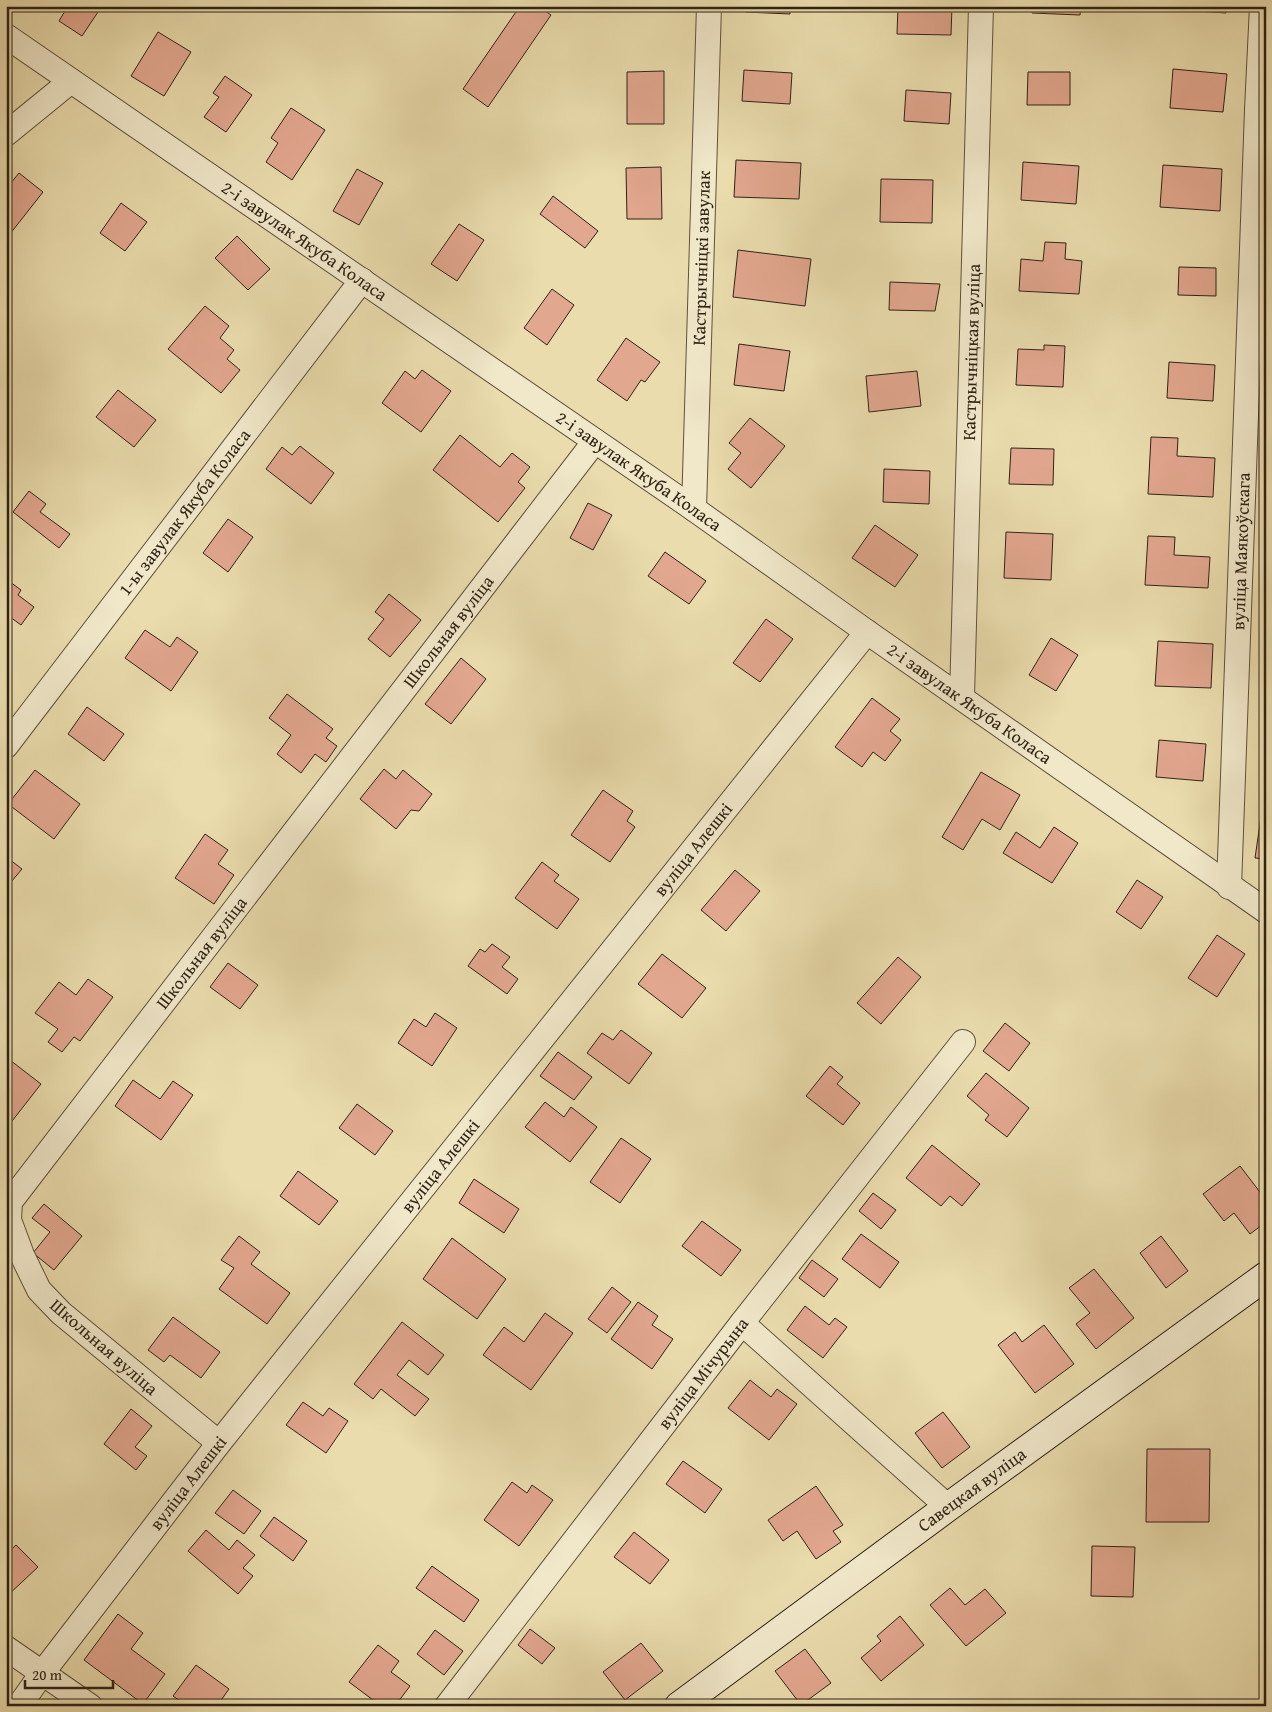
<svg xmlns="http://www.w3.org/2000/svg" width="1272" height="1712" viewBox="0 0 1272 1712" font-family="'Gentium Book Plus',serif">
  <defs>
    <pattern id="grass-tufts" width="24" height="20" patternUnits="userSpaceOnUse" patternTransform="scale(1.25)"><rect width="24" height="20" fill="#b7c089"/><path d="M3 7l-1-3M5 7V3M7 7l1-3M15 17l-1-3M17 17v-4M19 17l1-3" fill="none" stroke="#959c6f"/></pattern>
  </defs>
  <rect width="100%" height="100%" fill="#eadcad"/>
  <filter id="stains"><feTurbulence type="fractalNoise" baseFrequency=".004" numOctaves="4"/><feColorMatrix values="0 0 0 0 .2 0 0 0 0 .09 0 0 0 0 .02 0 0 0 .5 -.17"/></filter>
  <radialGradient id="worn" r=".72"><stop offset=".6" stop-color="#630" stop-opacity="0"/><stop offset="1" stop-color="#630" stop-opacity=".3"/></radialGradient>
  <polygon fill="url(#grass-tufts)" stroke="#737250" points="1266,315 1266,408 1261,408"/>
  <g fill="#e2a78f" stroke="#2f2316">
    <polygon points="68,6 102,6 82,36 59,21"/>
    <polygon points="520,6 538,6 551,15 488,107 463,89"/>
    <polygon points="745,6 790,6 790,14 745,12"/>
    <polygon points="898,6 952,6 951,35 897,34"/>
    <polygon points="1032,6 1081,6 1080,15 1032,13"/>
    <polygon points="1183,6 1227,6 1226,13 1182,10"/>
    <polygon points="158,32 191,52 164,96 131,76"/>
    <polygon points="1173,69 1227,74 1223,112 1170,108"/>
    <polygon points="744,70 792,73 790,104 742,101"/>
    <polygon points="664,71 664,124 627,124 627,72"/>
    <polygon points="1028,72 1070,72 1070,105 1027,105"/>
    <polygon points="225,76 252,95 226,132 204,117 219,97 213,93"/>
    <polygon points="906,90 951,93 949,124 904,121"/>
    <polygon points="291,108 325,130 292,180 266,162 278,143 271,138"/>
    <polygon points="736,160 801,163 799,199 734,197"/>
    <polygon points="1023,162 1079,166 1076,204 1021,200"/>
    <polygon points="1163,165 1222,169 1220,211 1160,207"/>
    <polygon points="661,167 662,219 627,219 626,168"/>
    <polygon points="357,169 383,183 359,225 333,211"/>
    <polygon points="19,173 43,192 6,239 6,189"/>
    <polygon points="881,179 933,180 932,223 880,222"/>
    <polygon points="553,196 598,231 585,248 540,214"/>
    <polygon points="121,203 147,222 125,251 100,233"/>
    <polygon points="459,224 484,240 457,281 431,264"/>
    <polygon points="237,236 270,269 248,290 215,258"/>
    <polygon points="1045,242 1066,243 1065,259 1082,261 1079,294 1019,291 1021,259 1043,261"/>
    <polygon points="738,250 811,259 805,306 733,297"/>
    <polygon points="1179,267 1216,268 1216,296 1178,295"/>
    <polygon points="890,282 940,284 935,311 889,310"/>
    <polygon points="552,289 574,305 547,345 524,328"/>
    <polygon points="205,306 229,326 220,338 234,350 227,359 240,370 221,393 168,349"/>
    <polygon points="626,338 660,362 645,382 641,380 627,401 597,380"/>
    <polygon points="739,344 790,351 784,391 734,385"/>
    <polygon points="1044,345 1065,346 1063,387 1016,385 1018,349 1044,350"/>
    <polygon points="1169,362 1215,365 1213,401 1167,398"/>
    <polygon points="422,370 451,391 421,432 382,403 405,371 415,379"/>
    <polygon points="917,371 921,406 869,412 866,376"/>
    <polygon points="118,390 156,420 134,447 96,417"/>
    <polygon points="750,418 785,446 751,488 728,469 741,453 729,443"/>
    <polygon points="460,435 500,467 512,453 530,467 518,482 525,488 498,522 433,470"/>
    <polygon points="1151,437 1178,438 1177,456 1215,458 1213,497 1148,494"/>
    <polygon points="300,446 334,473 311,504 266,469 282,447 292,455"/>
    <polygon points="1011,448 1054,449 1053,485 1009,484"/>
    <polygon points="884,469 930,471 929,504 883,502"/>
    <polygon points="29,491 46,504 40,512 70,534 59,548 13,512"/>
    <polygon points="588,503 612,515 593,550 570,538"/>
    <polygon points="228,519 253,537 228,572 203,553"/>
    <polygon points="875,525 918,555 895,587 852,558"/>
    <polygon points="1006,532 1053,534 1051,580 1004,578"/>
    <polygon points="1148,536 1175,537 1174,555 1210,557 1208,588 1145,585"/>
    <polygon points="665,552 706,581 689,604 648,576"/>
    <polygon points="6,579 21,590 18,595 34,607 21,625 6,614"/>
    <polygon points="389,594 421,620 390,657 368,639 384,619 375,612"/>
    <polygon points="766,619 793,639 760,682 733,663"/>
    <polygon points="145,630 170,647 177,637 198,652 171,691 125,658"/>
    <polygon points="1051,638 1078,655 1056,691 1029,675"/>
    <polygon points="1158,641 1213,644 1211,688 1155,686"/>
    <polygon points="461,658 486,679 451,724 425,704"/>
    <polygon points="287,694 333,729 326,738 337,746 326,762 315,754 301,773 277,754 291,735 269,718"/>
    <polygon points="872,698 900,719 890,731 901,740 885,761 873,752 862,767 835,747"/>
    <polygon points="87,707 124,734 104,761 68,734"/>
    <polygon points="1159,740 1206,744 1203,781 1156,777"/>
    <polygon points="384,769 396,779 403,770 432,794 419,811 411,810 396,829 360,799"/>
    <polygon points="35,770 80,804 54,839 8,804"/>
    <polygon points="981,772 1020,795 1000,830 982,819 963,850 942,837"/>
    <polygon points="603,790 633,811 627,821 635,827 610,862 571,835"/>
    <polygon points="1262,810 1266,810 1266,859 1255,858"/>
    <polygon points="1054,827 1078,843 1052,883 1003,853 1016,832 1040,848"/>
    <polygon points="205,834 228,850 218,864 234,875 214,904 175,878"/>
    <polygon points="9,859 22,869 6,888 6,862"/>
    <polygon points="542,862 559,875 554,881 579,899 557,929 515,898"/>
    <polygon points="735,870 760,891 726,931 701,910"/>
    <polygon points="1137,880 1163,897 1141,929 1116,912"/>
    <polygon points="1217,935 1245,954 1217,997 1188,978"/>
    <polygon points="492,944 510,957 502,967 518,979 507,994 468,966 480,949 485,952"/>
    <polygon points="662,954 706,988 682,1018 638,984"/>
    <polygon points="898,957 921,977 881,1024 857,1003"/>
    <polygon points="228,963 258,985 240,1009 210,987"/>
    <polygon points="88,979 113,997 80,1041 74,1037 62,1052 48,1042 58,1029 35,1013 59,982 76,995"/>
    <polygon points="435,1013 457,1028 432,1066 398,1043 414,1019 426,1027"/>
    <polygon points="1005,1023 1030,1043 1009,1071 983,1051"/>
    <polygon points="621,1030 652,1053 629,1084 587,1053 602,1033 613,1040"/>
    <polygon points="558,1052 592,1077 574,1100 540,1076"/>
    <polygon points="6,1057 41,1084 9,1125 6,1123"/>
    <polygon points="830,1066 843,1077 837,1084 860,1103 843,1125 806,1096"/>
    <polygon points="986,1073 1029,1108 1007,1137 985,1120 989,1115 967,1096"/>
    <polygon points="133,1080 160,1099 173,1081 193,1095 161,1140 115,1106"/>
    <polygon points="545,1102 564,1117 571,1107 597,1127 570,1162 525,1127"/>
    <polygon points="357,1104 393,1131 375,1155 339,1128"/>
    <polygon points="621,1138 651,1159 620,1203 590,1182"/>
    <polygon points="932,1145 980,1184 962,1206 950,1196 941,1206 906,1178"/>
    <polygon points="1240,1166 1266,1200 1266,1222 1250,1234 1234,1213 1224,1221 1203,1194"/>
    <polygon points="298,1171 338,1201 319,1225 280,1196"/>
    <polygon points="474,1179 519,1209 504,1233 459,1203"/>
    <polygon points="873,1193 896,1210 881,1229 859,1211"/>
    <polygon points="44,1204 82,1236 54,1270 33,1253 50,1232 32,1218"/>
    <polygon points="702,1221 741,1250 721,1276 682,1246"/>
    <polygon points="861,1234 899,1262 880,1288 842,1259"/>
    <polygon points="239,1236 260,1252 251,1264 290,1293 267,1324 219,1289 234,1268 221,1260"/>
    <polygon points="1161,1236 1188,1271 1166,1288 1140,1253"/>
    <polygon points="452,1238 506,1279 477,1319 423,1279"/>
    <polygon points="812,1260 838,1279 824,1297 799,1278"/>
    <polygon points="1094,1269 1134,1318 1096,1349 1076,1324 1090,1313 1069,1288"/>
    <polygon points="612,1287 631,1302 607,1333 588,1319"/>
    <polygon points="638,1302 658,1316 652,1325 673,1339 652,1369 611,1339"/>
    <polygon points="805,1306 829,1325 835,1318 847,1327 823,1358 787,1330"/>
    <polygon points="545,1313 573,1333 531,1390 483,1355 504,1327 524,1342"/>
    <polygon points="173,1317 220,1352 201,1378 170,1355 164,1362 148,1350"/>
    <polygon points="402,1322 444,1355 428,1375 409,1360 397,1375 429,1399 415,1416 381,1389 373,1399 354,1384"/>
    <polygon points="1044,1325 1074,1364 1035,1393 998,1345 1015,1332 1022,1342"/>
    <polygon points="750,1380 771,1397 777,1389 797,1404 769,1440 728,1408"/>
    <polygon points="303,1402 323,1416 329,1408 348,1421 326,1453 286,1425"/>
    <polygon points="131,1409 152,1426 135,1447 147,1456 136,1470 104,1444"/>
    <polygon points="943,1412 970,1447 942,1468 915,1433"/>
    <polygon points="1147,1449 1210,1449 1209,1522 1146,1522"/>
    <polygon points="683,1461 722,1489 705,1513 666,1484"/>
    <polygon points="512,1482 527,1493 532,1485 553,1500 519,1546 484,1520"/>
    <polygon points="816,1486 843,1525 833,1531 841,1542 816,1559 797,1531 783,1541 768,1520"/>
    <polygon points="233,1490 261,1511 244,1534 215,1513"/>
    <polygon points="274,1517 307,1541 293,1561 260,1536"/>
    <polygon points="206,1530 229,1550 237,1540 255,1555 243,1568 253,1576 238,1594 188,1551"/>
    <polygon points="634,1532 669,1560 650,1584 614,1557"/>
    <polygon points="16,1545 38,1567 6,1597 6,1554"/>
    <polygon points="1092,1546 1135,1547 1133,1597 1091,1596"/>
    <polygon points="432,1566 479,1600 464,1622 416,1588"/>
    <polygon points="950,1588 965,1605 985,1589 1006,1613 966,1646 930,1605"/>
    <polygon points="118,1614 143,1633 131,1649 165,1674 143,1704 84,1660"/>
    <polygon points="900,1616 924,1645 881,1681 861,1658 881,1641 877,1636"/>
    <polygon points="530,1629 555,1648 542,1664 518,1645"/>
    <polygon points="435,1630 463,1651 444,1675 417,1654"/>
    <polygon points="641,1643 663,1671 625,1700 603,1672"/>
    <polygon points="378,1645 399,1661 391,1672 410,1686 395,1706 381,1706 349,1682"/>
    <polygon points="805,1649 831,1683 801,1705 775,1671"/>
    <polygon points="196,1665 229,1689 217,1706 177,1706 180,1701 173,1696"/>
  </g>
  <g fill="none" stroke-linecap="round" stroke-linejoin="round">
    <defs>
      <g id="street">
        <path id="s1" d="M6,36L694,509L867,632L1266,911"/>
        <polyline points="6,134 71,81"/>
        <path id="s2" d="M694,509L709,6"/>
        <path id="s3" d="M962,697L981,6"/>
        <path id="s4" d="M6,746L362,280"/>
        <path id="s5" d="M1229,887L1257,110L1262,6"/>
        <polyline points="742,1323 948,1507"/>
        <path id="s6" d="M219,1443L61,1313L39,1290L22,1255L9,1220L10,1202L595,441"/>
        <polyline points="6,1648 90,1706"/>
        <path id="s7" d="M19,1706L43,1672L219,1443L867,632"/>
        <path id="s8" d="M447,1706L742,1323L963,1042"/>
      </g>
      <g id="secondary">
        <path id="s9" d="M679,1706L948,1507L1266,1276"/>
      </g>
    </defs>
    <use href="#street" stroke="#5e513c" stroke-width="26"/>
    <use href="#secondary" stroke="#2f2316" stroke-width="30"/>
    <use href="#street" stroke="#f1e8ca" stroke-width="24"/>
    <use href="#secondary" stroke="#f1e8ca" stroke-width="28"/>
  </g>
  <g text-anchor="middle" stroke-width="4" stroke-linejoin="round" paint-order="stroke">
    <g font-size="18" fill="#2f2316" stroke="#f1e8ca">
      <text dy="6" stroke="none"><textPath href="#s1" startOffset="362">2-і завулак Якуба Коласа</textPath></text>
      <text dy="6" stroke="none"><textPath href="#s2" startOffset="251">Кастрычніцкі завулак</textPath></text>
      <text dy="6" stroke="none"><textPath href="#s3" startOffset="345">Кастрычніцкая вуліца</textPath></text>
      <text dy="6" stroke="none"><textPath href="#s1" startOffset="768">2-і завулак Якуба Коласа</textPath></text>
      <text dy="6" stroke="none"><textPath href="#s4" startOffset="294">1-ы завулак Якуба Коласа</textPath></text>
      <text dy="6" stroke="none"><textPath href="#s5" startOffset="336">вуліца Маякоўскага</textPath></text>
      <text dy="6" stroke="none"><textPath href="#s6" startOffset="1050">Школьная вуліца</textPath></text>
      <text dy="6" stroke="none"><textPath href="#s1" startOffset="1172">2-і завулак Якуба Коласа</textPath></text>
      <text dy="6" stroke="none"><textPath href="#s7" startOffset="1090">вуліца Алешкі</textPath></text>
      <text dy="6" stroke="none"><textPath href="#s6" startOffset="645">Школьная вуліца</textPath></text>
      <text dy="6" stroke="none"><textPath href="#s7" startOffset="685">вуліца Алешкі</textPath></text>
      <text transform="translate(104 1347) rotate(41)" y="6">Школьная вуліца</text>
      <text dy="6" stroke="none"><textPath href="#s8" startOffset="420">вуліца Мічурына</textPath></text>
      <text dy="6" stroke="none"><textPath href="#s7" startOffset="280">вуліца Алешкі</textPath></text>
      <text dy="6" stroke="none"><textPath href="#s9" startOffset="364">Савецкая вуліца</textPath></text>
    </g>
  </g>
  <rect width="1272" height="1712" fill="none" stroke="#eadcad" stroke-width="25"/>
  <rect x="8" y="8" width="1257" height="1697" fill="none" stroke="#2f2316" stroke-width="2.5"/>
  <rect x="12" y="12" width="1247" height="1687" fill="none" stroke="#2f2316"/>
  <path d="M25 1680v8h88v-8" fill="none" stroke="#2f2316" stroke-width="2.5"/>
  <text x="32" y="1680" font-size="15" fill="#2f2316" stroke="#f1e8ca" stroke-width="4" paint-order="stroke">20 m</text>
  <rect width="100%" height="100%" filter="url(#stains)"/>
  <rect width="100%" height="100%" fill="url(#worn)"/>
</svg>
